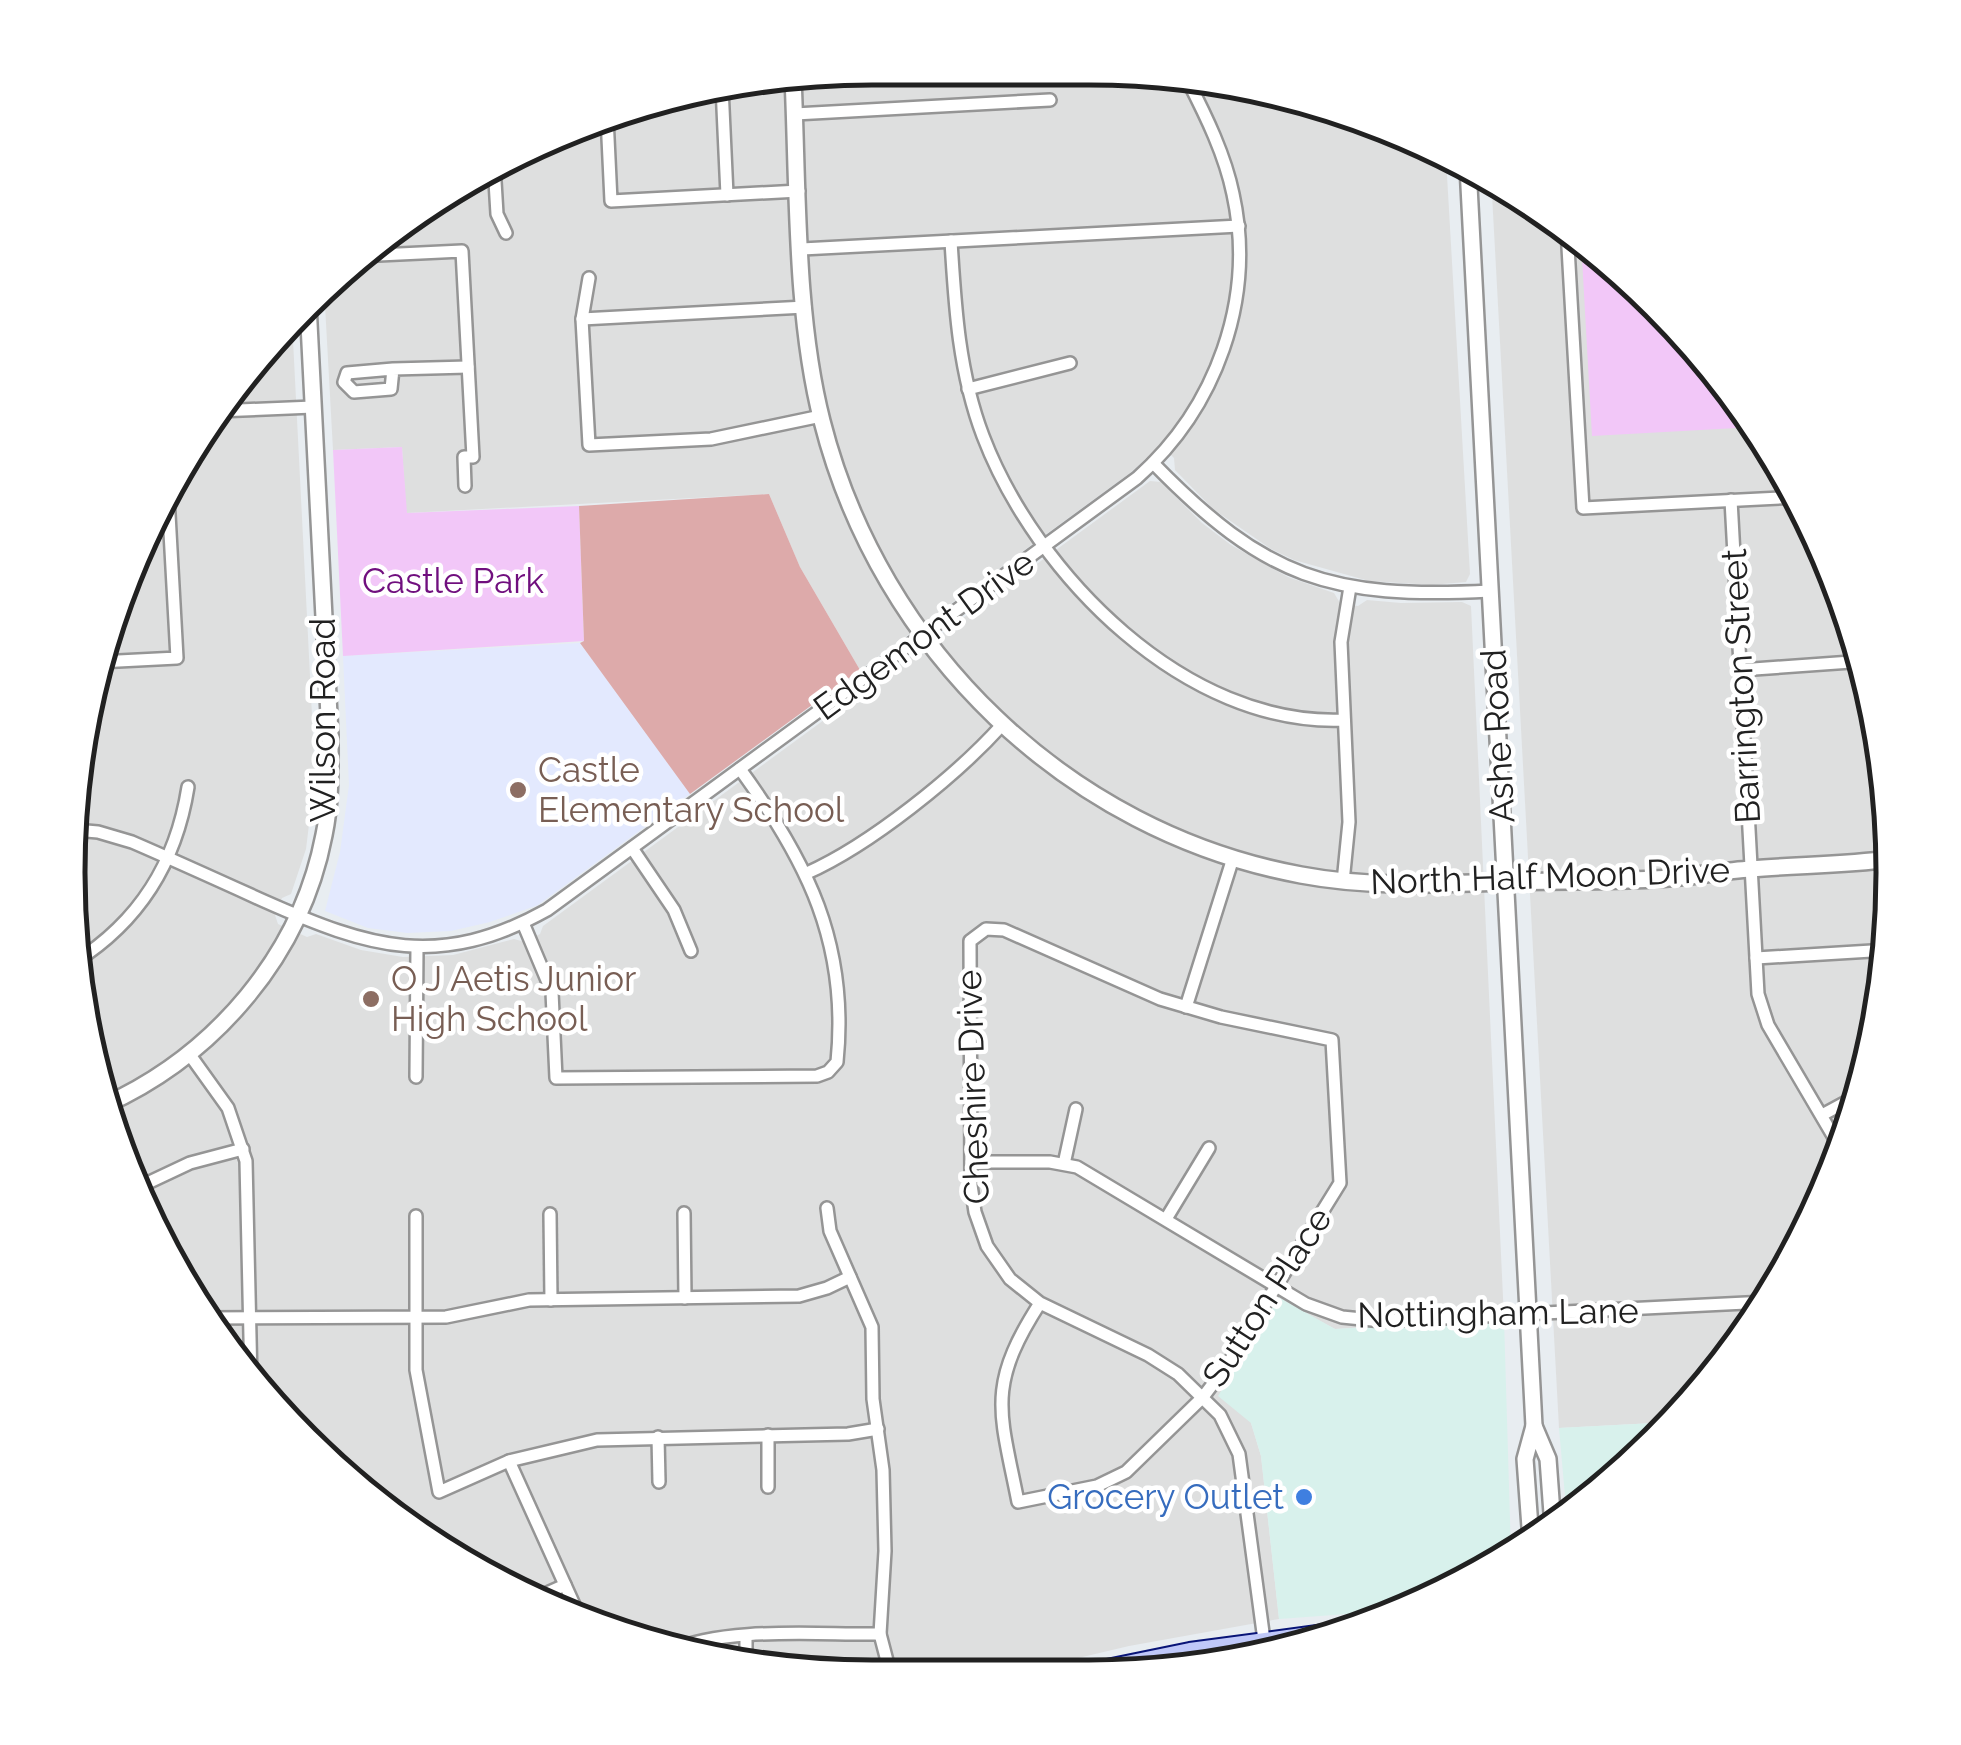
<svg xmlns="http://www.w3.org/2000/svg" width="1961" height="1745" viewBox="0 0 1961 1745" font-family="Raleway,sans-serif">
  <rect width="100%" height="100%" fill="#e8edf1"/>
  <g fill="#dedfdf">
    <polygon points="873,68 1245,83 1446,158 1470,574 1466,582 1431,585 1369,581 1294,560 1271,549 1213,509 1175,470 1174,458 1161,445 1130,473 860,670 800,567 769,494 406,513 402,447 333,450 324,287 342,267 516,151 665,95"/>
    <polygon points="1491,176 1620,268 1728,383 1810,516 1866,664 1892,819 1887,977 1851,1131 1786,1274 1694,1403 1673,1422 1559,1428"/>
    <polygon points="292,320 315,775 306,849 291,894 282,898 275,915 278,924 307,937 316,934 361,950 403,957 453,955 514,939 525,942 540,934 543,926 1150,481 1161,482 1202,523 1231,545 1288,577 1334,593 1340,603 1358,606 1367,600 1401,603 1462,602 1471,606 1504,1319 1335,1329 1277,1298 1251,1423 1261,1456 1279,1619 1129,1646 1002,1676 819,1676 665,1650 517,1595 383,1512 267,1403 175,1274 95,1081 69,925 83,716 129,564 234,383"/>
  </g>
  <g fill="#d8f1ec">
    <polygon points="1278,1297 1335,1329 1504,1319 1511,1553 1445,1594 1402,1610 1279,1619 1261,1456 1251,1423 1218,1396"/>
    <polygon points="1673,1422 1579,1511 1567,1519 1559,1428"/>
  </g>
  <polygon fill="#e3e9fe" points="580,643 690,794 538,905 490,922 451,931 407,933 368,928 325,911 340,852 349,785 343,656"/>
  <g fill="#f2c7f8">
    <path d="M1581,240C1648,288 1712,358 1755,427L1592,436Z"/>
    <polygon points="402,447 407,513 579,506 584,641 343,656 333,450"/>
  </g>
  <polygon fill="#daa" points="769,494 800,567 860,670 690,794 580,643 584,641 579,506"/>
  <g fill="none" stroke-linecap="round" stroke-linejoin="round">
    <defs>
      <g id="minor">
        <polyline points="722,87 727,195"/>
        <polyline points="795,114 1050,100"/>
        <polyline points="607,117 611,201 799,191"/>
        <polyline points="494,165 497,214 506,233"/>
        <polyline points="1567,230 1583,508 1798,497"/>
        <path d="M951,241C955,308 959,373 983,436C1036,575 1186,727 1344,720"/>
        <polyline points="802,249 1239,226"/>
        <polyline points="358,256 462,251 473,457 464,457 465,486"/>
        <polyline points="589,278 582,319 589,445 711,439 821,416"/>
        <polyline points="582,319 805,307"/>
        <polyline points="393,369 347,373 344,382 354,392 391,389 393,369 468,367"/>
        <polyline points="968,389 1070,363"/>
        <polyline points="217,411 313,407"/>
        <path d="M1153,463C1266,579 1330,599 1490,591"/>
        <polyline points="1731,500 1758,994 1768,1025 1842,1151"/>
        <polyline points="99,662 177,658 168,496"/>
        <polyline points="1740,670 1865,661"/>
        <path d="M75,830L98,832L132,842C176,861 220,881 264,901C370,948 439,970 547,910L1137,478C1216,408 1256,299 1233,194C1225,155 1206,116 1188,81"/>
        <polyline points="632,848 674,910 691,951"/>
        <path d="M807,873C870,845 956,776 1002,725"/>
        <polyline points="1343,882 1349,822 1341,642 1350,587"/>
        <path d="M523,923L552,992L556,1078L817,1076L828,1072L837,1062C849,944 807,861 740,769"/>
        <polyline points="1756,958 1888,950"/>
        <path d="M75,962C140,921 176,863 188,787"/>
        <polyline points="1186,1007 1233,858"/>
        <polyline points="190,1055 228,1108 246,1161 251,1381"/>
        <polyline points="416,1077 417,947"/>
        <polyline points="1822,1115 1859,1095"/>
        <polyline points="971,1162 1050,1162 1077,1167 1306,1304 1342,1317 1382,1321 1766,1302"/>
        <polyline points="1064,1164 1076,1109"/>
        <polyline points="139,1187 190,1163 243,1149"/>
        <polyline points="827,1208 830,1231 872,1327 873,1399 883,1470 885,1551 880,1634 891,1676"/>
        <polyline points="684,1213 685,1298"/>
        <polyline points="550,1214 551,1300"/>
        <polyline points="416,1216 416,1370 439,1492 509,1461 597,1440 848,1434 878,1429"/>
        <polyline points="1166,1219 1209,1148"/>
        <path d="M1040,1303C986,1387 1000,1411 1018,1502L1097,1486L1126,1472L1203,1397L1228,1364L1340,1183L1332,1040L1221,1017L1160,999L1004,930L986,929L970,941L971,1185L975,1212L987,1246L1010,1279L1040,1303L1148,1355L1178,1374L1220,1415L1239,1454L1266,1655"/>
        <polyline points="206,1318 446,1317 529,1300 799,1296 827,1288 850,1277"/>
        <polyline points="768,1435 768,1487"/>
        <polyline points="658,1437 659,1482"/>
        <polyline points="509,1461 580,1618"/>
        <polyline points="531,1600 565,1585"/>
        <polyline points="746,1637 746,1664"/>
        <path d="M670,1651C726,1626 818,1635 880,1634"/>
      </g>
      <g id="tertiary">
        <path d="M793,78C798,187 795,316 822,421C880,650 1068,832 1301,875C1370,888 1436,884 1506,882C1555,880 1604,882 1653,879C1686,878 1719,871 1751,869C1798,865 1844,865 1890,859"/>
        <polyline points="1468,167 1534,1426"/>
        <path d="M105,1105C215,1055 301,955 324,835C331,802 330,769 330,735L308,304"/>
        <polyline points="1531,1541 1525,1459 1534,1426 1548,1459 1553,1527"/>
      </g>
      <polyline id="secondary" points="1073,1676 1190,1652 1347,1631"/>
    </defs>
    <use href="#minor" stroke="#959595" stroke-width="16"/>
    <use href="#tertiary" stroke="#959595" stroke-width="20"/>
    <use href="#secondary" stroke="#081477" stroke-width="22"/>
    <use href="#minor" stroke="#fff" stroke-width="11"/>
    <use href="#tertiary" stroke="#fff" stroke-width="15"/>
    <use href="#secondary" stroke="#bfc8f8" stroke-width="18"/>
  </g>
  <g fill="#8d6e63" stroke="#fff" stroke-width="4">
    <circle cx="518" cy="790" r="10"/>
    <circle cx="371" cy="999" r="10"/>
  </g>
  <circle fill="#3f7fe0" stroke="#fff" stroke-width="4" cx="1304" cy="1497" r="10"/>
  <g text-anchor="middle" stroke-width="9" stroke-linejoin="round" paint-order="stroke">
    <g font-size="35" fill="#700f7e" stroke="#fff">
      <text x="453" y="593">Castle Park</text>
    </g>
    <g font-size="35" fill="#212121" stroke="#fff">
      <text transform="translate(924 635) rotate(-36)" y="12">Edgemont Drive</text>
      <text transform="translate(1741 686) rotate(-93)" y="12">Barrington Street</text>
      <text transform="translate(323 720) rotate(-90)" y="12">Wilson Road</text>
      <text transform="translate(1498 736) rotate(-93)" y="12">Ashe Road</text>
      <text transform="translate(1550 876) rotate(-2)" y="12">North Half Moon Drive</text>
      <text transform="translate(973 1087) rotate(-92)" y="12">Cheshire Drive</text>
      <text transform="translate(1267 1297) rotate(-57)" y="12">Sutton Place</text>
      <text transform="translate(1498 1313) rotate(-1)" y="12">Nottingham Lane</text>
    </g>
    <g font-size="35" fill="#785e54" stroke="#fff" text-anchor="start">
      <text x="538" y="782">Castle<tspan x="538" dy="40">Elementary School</tspan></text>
      <text x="391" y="991">O J Aetis Junior<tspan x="391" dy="40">High School</tspan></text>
    </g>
    <g font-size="35" fill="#366cbe" stroke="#fff" text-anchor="end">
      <text x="1284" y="1509">Grocery Outlet</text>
    </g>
  </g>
  <path d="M0 0H1961V1745H0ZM872 85H1089A787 787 0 0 1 1876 872V873A787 787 0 0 1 1089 1660H872A787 787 0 0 1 85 873V872A787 787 0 0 1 872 85Z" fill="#fff" fill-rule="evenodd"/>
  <path fill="none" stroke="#212121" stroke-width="5" d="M872 85H1089A787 787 0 0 1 1876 872V873A787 787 0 0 1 1089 1660H872A787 787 0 0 1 85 873V872A787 787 0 0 1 872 85Z"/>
</svg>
